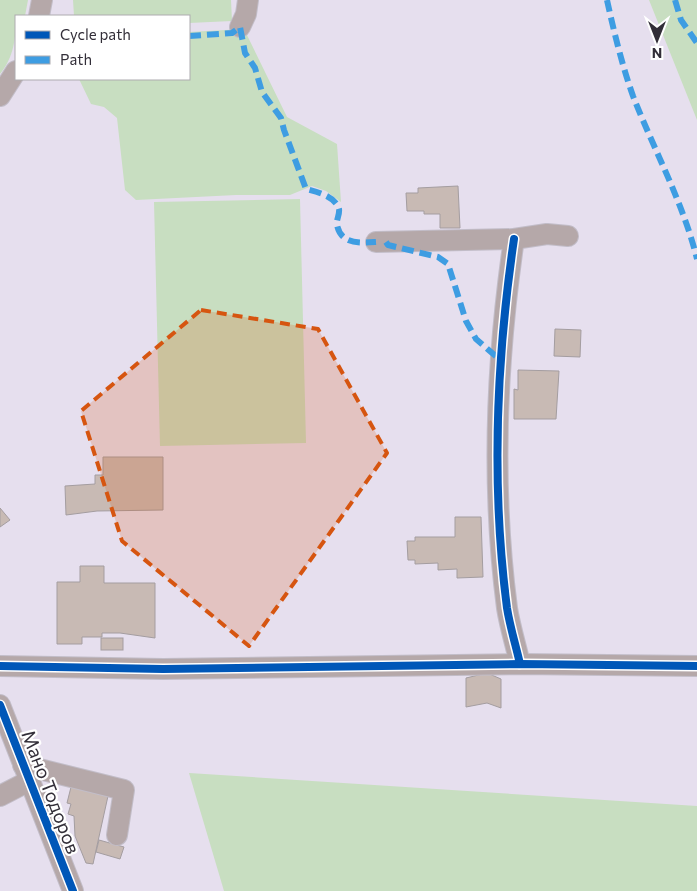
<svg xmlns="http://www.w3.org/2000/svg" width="697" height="891" viewBox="0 0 697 891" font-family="Commissioner,sans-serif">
  <rect width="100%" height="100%" fill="#e6dfee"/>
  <g fill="#c8dec1">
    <path d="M0,0H28L25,16H16C16,38 14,57 0,74Z"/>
    <polygon points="73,0 231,0 232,21 189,23 189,16 74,16"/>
    <polygon points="649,0 697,0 697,120"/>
    <polygon points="244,29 287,117 337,144 341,202 326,191 312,186 290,195 236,195 136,200 125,190 117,118 104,107 91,104 79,79 189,79 189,32"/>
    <polygon points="300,199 306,443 160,446 154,202"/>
    <polygon points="189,773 697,806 697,891 224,891"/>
  </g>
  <g fill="#c8bab4" stroke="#a49da0">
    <polygon points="458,186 460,228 440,228 440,214 424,214 424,211 407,211 406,193 418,193 418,188"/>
    <polygon points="555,329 581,330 580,357 554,356"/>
    <polygon points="518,370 559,371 556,419 514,419 514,389 518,390"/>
    <polygon points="103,457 163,457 163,510 97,511 66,515 65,486 95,484 95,475 103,475"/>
    <polygon points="0,508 10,520 0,527"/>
    <polygon points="455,517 481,517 483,577 457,578 457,569 438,570 438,563 415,564 415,560 408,560 407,541 415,541 415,537 455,537"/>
    <polygon points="80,566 104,566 104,583 155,583 155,638 120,633 102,633 102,637 82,637 82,644 57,644 57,582 80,582"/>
    <rect x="101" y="638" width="22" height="12"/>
    <polygon points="487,673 501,679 501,708 487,703 466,707 466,678"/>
    <polygon points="71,787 108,796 93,864 86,863 75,836 74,816 68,814 71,804 67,803"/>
    <polygon points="99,840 124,847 120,859 96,852"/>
  </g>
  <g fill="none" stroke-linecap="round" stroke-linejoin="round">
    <defs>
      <g id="minor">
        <polyline points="39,16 42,0"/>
        <polyline points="240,27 246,14 248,0"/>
        <polyline points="0,96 16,71"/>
        <path d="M514,239C496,362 491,485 507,608C510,627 516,646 520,664"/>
        <polyline points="376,242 514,239 547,234 568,236"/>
        <polyline points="0,666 163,669 520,664 697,666"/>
        <polyline points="0,705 73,891"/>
        <polyline points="23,765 124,790 117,835"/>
        <polyline points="0,796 29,781"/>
      </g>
    </defs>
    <use href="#minor" stroke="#c2bdc8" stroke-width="22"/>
    <use href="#minor" stroke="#b5a8a9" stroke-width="20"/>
    <g stroke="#3e9de2" stroke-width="6" stroke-dasharray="12 6" stroke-linecap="butt">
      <path d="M607,0C614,32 622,65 633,96C654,150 683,202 697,259"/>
      <polyline points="675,0 681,20 697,43"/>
      <path d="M189,36L232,33L240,27L245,53L255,68L262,92L281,118L284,130L306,189C317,192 335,196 339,209C340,214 336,220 337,225C341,245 361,243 376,242"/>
      <polyline points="386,242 388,245 438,257 448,264 466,321 476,339 499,359"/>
    </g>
    <defs>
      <g id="cycleway">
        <path d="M514,239C496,362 491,485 507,608C510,627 516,646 520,664"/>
        <polyline points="0,666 163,669 520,664 697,666"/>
        <polyline points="0,705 73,891"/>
      </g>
    </defs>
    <use href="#cycleway" stroke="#fff" stroke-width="11"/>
    <use href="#cycleway" stroke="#0057b8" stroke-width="8"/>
  </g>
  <path fill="#d65510" fill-opacity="0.2" stroke="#d65510" stroke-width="4" stroke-dasharray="10 6" stroke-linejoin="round" d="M201,310L318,329L387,453L249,646L122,541L81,411Z"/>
  <g text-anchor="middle" stroke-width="4.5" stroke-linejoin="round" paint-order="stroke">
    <g font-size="19" fill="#322e38" stroke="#fff">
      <text transform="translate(51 792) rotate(69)" y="7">Мано Тодоров</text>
    </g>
  </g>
  <rect x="15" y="15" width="175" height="65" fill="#ffffff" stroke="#adabaf"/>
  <rect x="25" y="31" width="25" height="8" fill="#0057b8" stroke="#adabaf"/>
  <text x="60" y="40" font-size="15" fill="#322e38">Cycle path</text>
  <rect x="25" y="56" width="25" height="8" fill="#3e9de2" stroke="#adabaf"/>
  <text x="60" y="65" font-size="15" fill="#322e38">Path</text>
  <g transform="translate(657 40) rotate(180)" stroke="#ffffff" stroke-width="4" paint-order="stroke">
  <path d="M0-4L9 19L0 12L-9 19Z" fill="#322e38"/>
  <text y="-8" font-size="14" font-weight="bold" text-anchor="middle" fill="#322e38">N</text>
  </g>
</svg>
